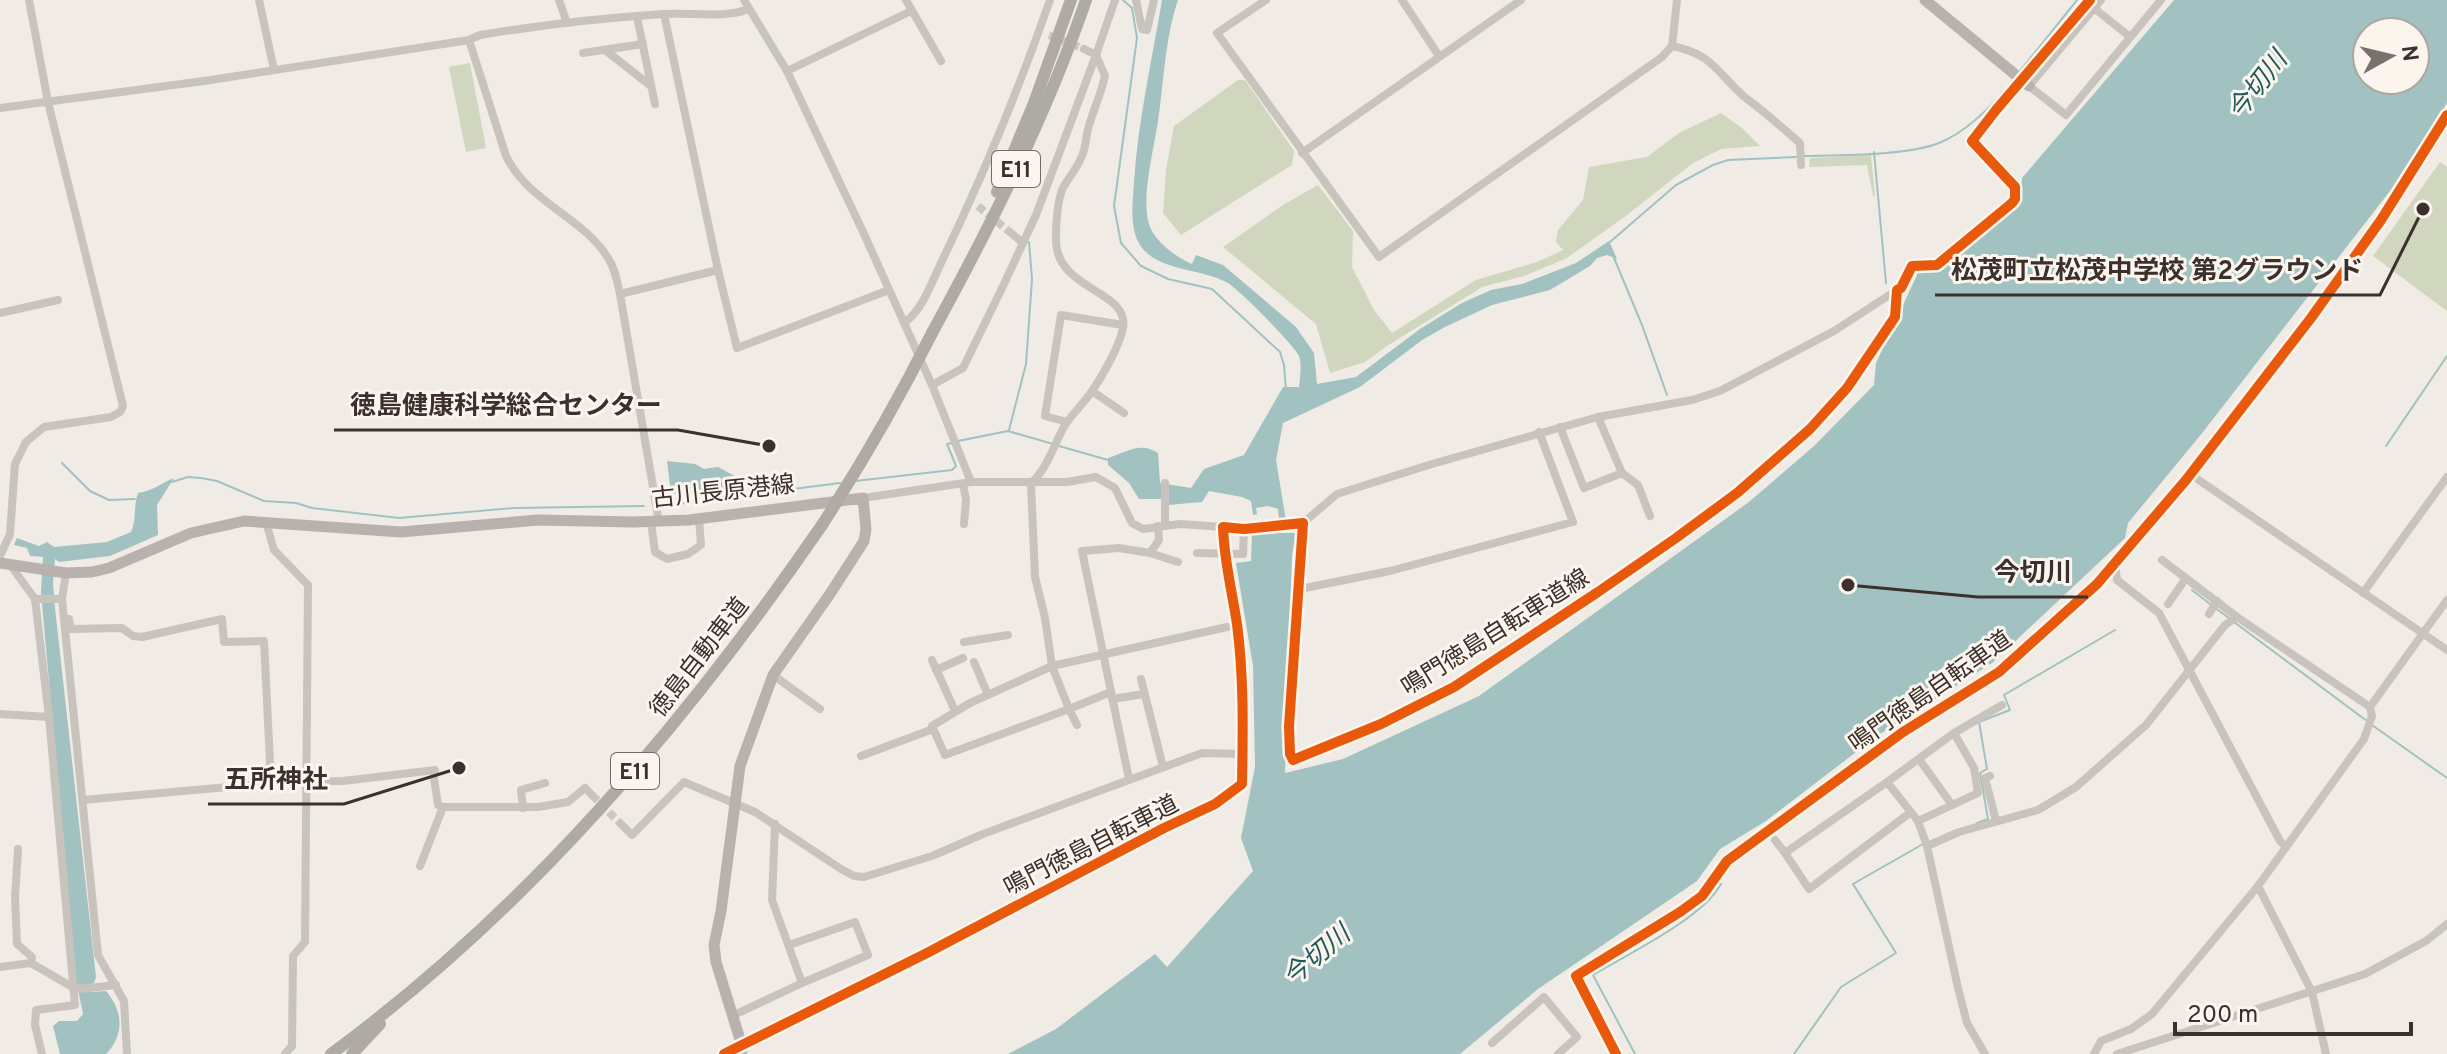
<svg xmlns="http://www.w3.org/2000/svg" width="2447" height="1054" viewBox="0 0 2447 1054" font-family="Overpass,'Noto Sans JP',sans-serif">
  <rect width="100%" height="100%" fill="#f0ebe5"/>
  <g fill="#d1d6bf">
    <polygon points="470,63 486,148 466,152 449,67"/>
    <polygon points="1238,80 1245,80 1294,151 1292,165 1181,235 1163,213 1166,170 1174,126"/>
    <polygon points="1721,113 1742,128 1760,146 1721,149 1693,163 1627,215 1567,258 1524,276 1482,287 1387,346 1365,362 1330,373 1316,324 1223,247 1283,205 1318,185 1353,231 1352,267 1374,310 1392,333 1476,280 1537,262 1563,250 1556,242 1558,230 1583,200 1589,167 1647,157 1679,133"/>
    <polygon points="1871,155 1875,196 1873,196 1867,165 1809,167 1810,158"/>
    <polygon points="2440,162 2447,167 2447,311 2373,256"/>
  </g>
  <g fill="#a1c2c1" fill-rule="evenodd">
    <path d="M1162,0H1178C1165,38 1164,81 1158,121C1154,149 1141,197 1149,224C1154,241 1177,258 1192,264L1196,255L1223,265L1296,327L1314,353L1317,384L1356,377L1420,329L1462,303L1491,290L1522,284L1576,263L1609,241L1617,259L1607,255L1597,258L1590,266L1550,290L1492,305L1445,327L1422,340L1360,387L1283,423L1276,460L1286,521L1279,520L1278,509L1268,506L1256,508L1257,514L1253,515L1251,501L1242,497L1209,491L1202,502L1168,505L1167,499H1139L1129,483L1108,465V458C1126,452 1141,441 1158,453L1160,483L1191,488L1204,469L1244,455L1283,387H1299C1300,377 1302,365 1299,356C1294,345 1237,287 1226,282C1198,267 1149,272 1136,237C1130,219 1133,200 1134,182C1138,121 1152,60 1162,0Z"/>
    <path d="M2174,0H2447V103L2390,191L2203,432L2128,523L2125,538L1992,663L1877,736L1766,821L1720,849L1697,881L1538,989L1460,1054H1008L1056,1029L1155,954L1167,967L1253,871L1241,838L1255,767L1253,666L1236,563L1251,561L1252,533H1296L1292,556L1285,773L1343,759L1479,696L1749,502L1814,446L1874,385L1876,363L1918,273L1936,271L2021,201L2022,178ZM2367,32H2415V80H2367Z"/>
    <polygon points="667,461 695,464 704,469 718,467 744,481 745,487 671,494"/>
    <path d="M174,478L157,505L158,535L110,556L59,562L55,559L53,583L55,608L96,977L91,992L106,991C123,1011 125,1034 106,1054H60L53,1026L59,1021H77L83,1014L75,975L41,592L43,557L30,556L27,548L14,545L17,538L39,546L47,542L54,547L107,542L131,532C137,518 133,507 138,493C153,491 161,483 174,478Z"/>
  </g>
  <g fill="none" stroke-linecap="round" stroke-linejoin="round">
    <g stroke="#a1c2c1" stroke-width="2">
      <polyline points="1123,0 1132,8 1137,38 1114,206 1121,243 1141,266 1168,279 1212,289 1280,352 1284,365 1286,390"/>
      <polyline points="2020,71 2077,0"/>
      <polyline points="1874,152 1886,283"/>
      <path d="M1802,156C1839,155 1906,156 1939,143C1969,131 1994,104 2014,79"/>
      <polyline points="1610,242 1676,185 1713,165 1728,160 1796,157"/>
      <polyline points="1614,258 1642,325 1667,395"/>
      <polyline points="1009,430 1026,364 1032,279 1029,242"/>
      <polyline points="958,441 1008,431 1053,444"/>
      <polyline points="1059,446 1108,460"/>
      <polyline points="2386,446 2447,356"/>
      <polyline points="62,463 90,491 109,500 135,499"/>
      <polyline points="855,481 952,470 956,466 947,444 952,443"/>
      <polyline points="172,482 188,477 201,478 217,481 264,501 296,503 312,508 399,518 514,508 644,506"/>
      <polyline points="670,505 840,483"/>
      <polyline points="2192,590 2210,604"/>
      <polyline points="2215,608 2229,618"/>
      <polyline points="2234,622 2367,721"/>
      <polyline points="2372,725 2447,778"/>
      <polyline points="1977,823 1988,819 1980,773 1987,769 1979,722 2010,710 2004,695 2115,630"/>
      <path d="M1635,1054L1593,975C1628,954 1703,918 1721,884"/>
      <polyline points="1794,1054 1841,987 1896,953 1853,884 1923,844"/>
    </g>
    <g stroke="#ccc6c0" stroke-width="8" stroke-dasharray="8 4" stroke-linecap="butt">
      <polyline points="1049,35 1084,49"/>
      <polyline points="978,206 1011,233"/>
      <polyline points="592,795 621,824"/>
    </g>
    <g stroke="#c9c3be" stroke-width="8">
      <polyline points="259,0 274,70"/>
      <polyline points="559,0 567,23"/>
      <polyline points="744,0 787,71 864,234 932,385 971,482"/>
      <polyline points="906,0 941,61"/>
      <polyline points="1136,0 1142,29 1147,30 1154,0"/>
      <polyline points="1266,0 1217,33 1379,257 1662,57 1672,46 1677,0"/>
      <polyline points="1402,0 1439,56"/>
      <polyline points="2101,0 2029,86 2066,115 2161,0"/>
      <polyline points="2094,8 2130,37"/>
      <polyline points="664,14 718,270 737,348 889,290"/>
      <polyline points="637,17 655,104"/>
      <path d="M469,40L480,35C541,25 602,18 663,14C691,12 723,19 749,9"/>
      <path d="M1672,46C1714,54 1718,75 1747,99C1766,113 1783,128 1800,143L1801,165"/>
      <path d="M1084,49L1096,55L1105,76C1101,94 1093,111 1088,129C1086,137 1086,145 1083,153C1079,167 1068,177 1062,190C1057,204 1056,224 1056,239C1055,286 1117,289 1123,319C1127,335 1101,378 1092,391C1084,403 1073,413 1065,425C1054,444 1048,468 1031,483L1035,577L1045,618L1052,666L1227,627"/>
      <polyline points="605,50 651,86"/>
      <polyline points="583,53 643,44"/>
      <polyline points="787,71 911,11"/>
      <path d="M0,108L204,81L469,40L506,156C528,202 583,217 608,258C615,268 617,281 620,294L659,522"/>
      <polyline points="1302,153 1521,0"/>
      <polyline points="1011,233 1023,243"/>
      <polyline points="620,294 718,270"/>
      <polyline points="0,313 58,300"/>
      <path d="M904,323C923,310 932,281 942,261C983,176 1019,89 1050,0"/>
      <polyline points="932,385 963,368 1004,284 1036,215 1096,55 1115,0"/>
      <polyline points="1092,391 1124,413"/>
      <polyline points="1598,417 1622,473 1638,485 1650,516"/>
      <polyline points="1067,422 1045,416 1061,315 1123,325"/>
      <polyline points="1560,427 1584,488 1622,473"/>
      <polyline points="2190,474 2447,650"/>
      <polyline points="963,485 966,499 964,524"/>
      <polyline points="863,498 971,482 1067,482 1096,477 1115,488 1132,523 1143,529 1180,524 1223,527"/>
      <polyline points="266,522 274,550 308,585 305,942 293,956 292,1046 285,1054"/>
      <polyline points="651,522 655,552 667,559 688,554 701,545 699,519"/>
      <polyline points="1303,523 1337,494 1432,464 1598,417 1692,400 1720,391 1834,331 1897,290"/>
      <polyline points="1165,525 1165,483"/>
      <polyline points="1150,553 1159,540 1158,526"/>
      <polyline points="1197,553 1243,554 1244,529"/>
      <polyline points="0,556 10,534 15,464 26,442 44,427 111,417 120,412 123,406 48,102 29,0"/>
      <polyline points="2162,560 2237,617 2370,707"/>
      <polyline points="2115,564 2117,580 2159,613 2280,841 2286,847"/>
      <polyline points="11,566 35,599 49,717 75,1005 36,1010 35,1025 42,1054"/>
      <polyline points="66,573 62,599 98,955 124,1001 127,1054"/>
      <polyline points="1298,585 1305,588 1390,571 1573,522 1539,432"/>
      <polyline points="2363,593 2447,477"/>
      <polyline points="35,599 62,599"/>
      <polyline points="2168,604 2186,578"/>
      <polyline points="2209,614 2217,601"/>
      <polyline points="69,619 71,629 122,628 133,636 142,637 222,619 224,642 264,641 271,783"/>
      <polyline points="964,642 1008,635"/>
      <polyline points="932,660 955,711"/>
      <polyline points="974,662 988,695"/>
      <polygon points="1052,666 1069,709 945,755 932,726 970,703"/>
      <polyline points="936,670 963,658"/>
      <polyline points="773,675 820,709"/>
      <polyline points="1141,679 1163,767"/>
      <polyline points="1112,699 1144,694"/>
      <polyline points="0,714 49,717"/>
      <polyline points="1077,725 1069,709 1111,692"/>
      <polyline points="861,756 933,729"/>
      <polyline points="1919,759 1952,805"/>
      <polyline points="1990,776 1985,778 1996,821"/>
      <polyline points="1129,779 1082,551 1119,548 1150,553 1178,562"/>
      <polyline points="1887,782 1954,733 2002,705"/>
      <polyline points="83,800 284,782 343,781 435,770 434,778 438,805 443,807 538,807 568,802 585,788 592,795"/>
      <polyline points="523,808 521,790 545,783"/>
      <polyline points="1911,812 1809,889 1785,853 1887,782 1918,821 1927,846 1958,988 1967,1023 1985,1054"/>
      <polyline points="1918,821 1978,793 1974,768 1954,733"/>
      <polyline points="621,824 632,835 684,782 755,812 841,869 854,876 864,877 932,856 983,834 1202,753 1243,754"/>
      <polyline points="775,824 772,900 802,983"/>
      <polyline points="1775,840 1785,853"/>
      <polyline points="1927,846 1959,832 2038,810 2076,787 2146,725 2225,625 2237,617"/>
      <polyline points="18,849 15,898 17,944 32,957 31,963"/>
      <polyline points="420,866 443,807"/>
      <polyline points="2258,886 2312,992 2326,1054"/>
      <polyline points="0,967 31,963 74,988 79,989 116,985"/>
      <polyline points="734,1015 802,983 868,955 855,922 789,945"/>
      <polyline points="1492,1043 1544,997 1577,1037 1558,1054"/>
      <polyline points="2094,1054 2101,1041 2131,1029 2152,1014 2258,886 2364,739 2372,716 2370,707 2447,600"/>
      <polyline points="2117,1054 2365,974 2426,941 2447,924"/>
    </g>
    <g stroke="#b8b1ad" stroke-width="11">
      <polyline points="1925,0 2029,86"/>
      <polyline points="1223,527 1244,529 1303,523 1298,585"/>
      <polyline points="0,563 66,573 92,572 109,568 191,533 244,521 401,532 538,520 633,522 689,520 863,498 866,529 864,541 830,594 773,675 740,766 721,911 714,945 716,962 742,1046 742,1051 738,1054"/>
      <polyline points="1616,1054 1576,976 1680,912 1702,896 1727,861 1903,732 1999,672 2097,584 2186,480 2311,318 2381,220 2447,115"/>
    </g>
    <g stroke="#afaaa4" stroke-width="12">
      <polyline points="997,192 1034,103 1071,0"/>
      <path d="M932,333C991,225 1046,116 1086,0"/>
      <path d="M331,1054C526,911 685,724 822,525"/>
      <polyline points="352,1054 380,1024"/>
    </g>
    <path stroke="#afaaa4" stroke-width="12" d="M822,525C862,463 899,399 932,333"/>
    <defs>
      <g id="cycleway">
        <path d="M724,1054L927,953L1164,828L1215,804L1242,784C1243,731 1244,677 1237,624C1232,591 1224,560 1223,527L1244,529L1303,523L1289,726L1290,754L1293,760L1381,724L1454,687L1598,592L1676,538L1737,493L1810,429L1847,388L1895,317L1897,290L1901,288L1912,266L1937,265L2012,203L2015,199V187L1972,141L1996,110L2090,0"/>
        <polyline points="1616,1054 1576,976 1680,912 1702,896 1727,861 1903,732 1999,672 2097,584 2186,480 2311,318 2381,220 2447,115"/>
      </g>
    </defs>
    <use href="#cycleway" stroke="#fbf5ee" stroke-width="15"/>
    <use href="#cycleway" stroke="#e8590c" stroke-width="10"/>
  </g>
  <g text-anchor="middle" stroke-width="6" stroke-linejoin="round" paint-order="stroke">
    <g fill="#fbf5ee" stroke="#756b66" stroke-width="2">
      <rect x="992" y="151" width="48" height="36" rx="6"/>
      <rect x="611" y="753" width="48" height="36" rx="6"/>
    </g>
    <g font-size="22" font-weight="bold" fill="#3b302b">
      <text x="1016" y="177">E11</text>
      <text x="635" y="779">E11</text>
    </g>
    <g font-size="24" fill="#3b302b" stroke="#fbf5ee">
      <text transform="translate(723 491) rotate(-6)" y="8">古川長原港線</text>
      <text transform="translate(1495 632) rotate(-32)" y="8">鳴門徳島自転車道線</text>
      <text transform="translate(699 657) rotate(-52)" y="8">徳島自動車道</text>
      <text transform="translate(1930 691) rotate(-35)" y="8">鳴門徳島自転車道</text>
      <text transform="translate(1091 845) rotate(-27)" y="8">鳴門徳島自転車道</text>
    </g>
    <g font-size="26" font-style="italic" fill="#1f5a5e" stroke="#fbf5ee">
      <text transform="translate(2257 85) rotate(-52)" y="9">今切川</text>
      <text transform="translate(1316 955) rotate(-40)" y="9">今切川</text>
    </g>
  </g>
  <path fill="none" stroke="#3b302b" stroke-width="3" d="M2423 209L2380 295H1935M769 446L678 430H334M1848 585L1978 597H2088M459 768L344 804H208"/>
  <g fill="#3b302b" stroke="#fbf5ee" stroke-width="3">
    <circle cx="2423" cy="209" r="8"/>
    <circle cx="769" cy="446" r="8"/>
    <circle cx="1848" cy="585" r="8"/>
    <circle cx="459" cy="768" r="8"/>
  </g>
  <g font-size="26" text-anchor="middle" font-weight="bold" fill="#3b302b" stroke="#fbf5ee" stroke-width="6" stroke-linejoin="round" paint-order="stroke">
    <text x="2157" y="279">松茂町立松茂中学校 第2グラウンド</text>
    <text x="506" y="414">徳島健康科学総合センター</text>
    <text x="2033" y="581">今切川</text>
    <text x="276" y="788">五所神社</text>
  </g>
  <g transform="translate(2391 56) rotate(82)"><circle r="38" fill="#fbf5ee" stroke="#aea6a0" stroke-width="2"/>
  <path d="M0-6L14 30L0 20L-14 30Z" fill="#7a716c"/>
  <text y="-12" font-size="22" font-weight="bold" text-anchor="middle" fill="#3b302b">N</text>
  </g>
  <path d="M2175 1022v12h236v-12" fill="none" stroke="#3b302b" stroke-width="4"/>
  <text x="2187" y="1022" font-size="24" fill="#3b302b" stroke="#fbf5ee" stroke-width="6" paint-order="stroke">200 m</text>
</svg>
